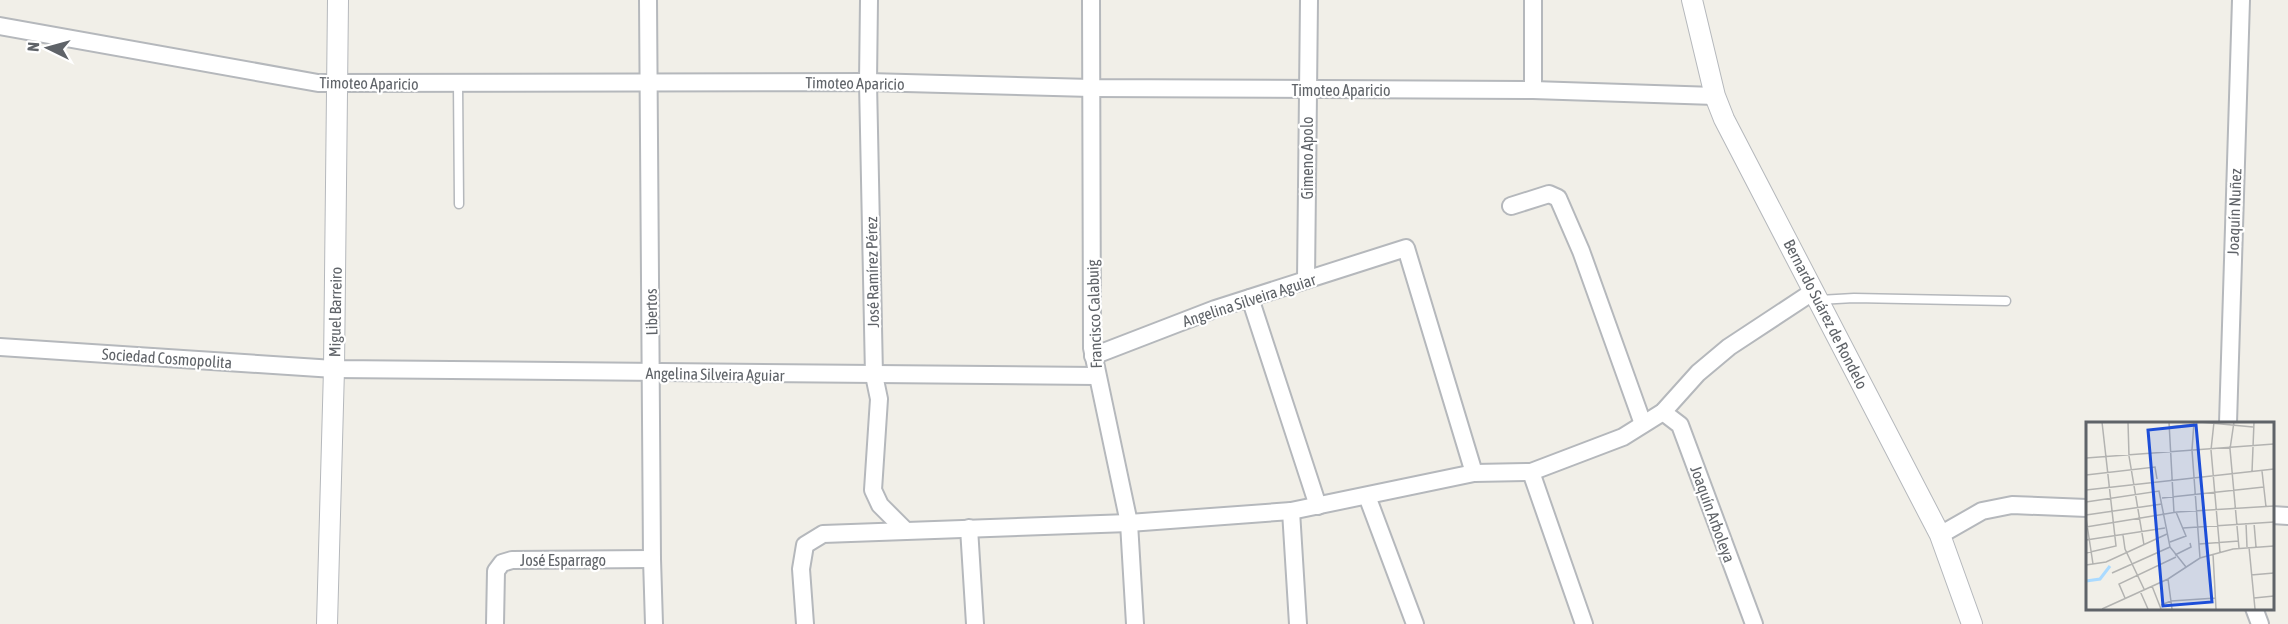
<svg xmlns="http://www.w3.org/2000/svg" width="2288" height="624" viewBox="0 0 2288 624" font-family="'Asap Condensed',sans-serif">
  <rect width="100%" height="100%" fill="#f1efe8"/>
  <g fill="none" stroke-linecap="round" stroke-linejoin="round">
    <defs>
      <g id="service">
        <polyline points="458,83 459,204"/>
        <polyline points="1819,300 1854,298 2006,301"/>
      </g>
      <g id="minor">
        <polyline points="648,0 652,559 654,624"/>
        <polyline points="869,0 868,82 874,375 879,399 873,490 880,505 905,530"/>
        <polyline points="1091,0 1092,348 1129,523 1135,624"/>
        <polyline points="1533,0 1533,90"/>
        <polyline points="0,26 318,83 868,82 1091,88 1533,90 1715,96"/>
        <polyline points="1511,206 1549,194 1558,198 1581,251 1643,424"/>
        <polyline points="1306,280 1309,0"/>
        <polyline points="1250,298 1318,506"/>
        <polyline points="0,347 334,369 1096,376"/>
        <polyline points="1093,356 1215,309 1406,248 1474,473"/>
        <polyline points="1663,412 1680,425 1754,624"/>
        <polyline points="2228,423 2241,0"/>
        <polyline points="1531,472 1584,624"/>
        <polyline points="1367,496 1415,624"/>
        <polyline points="1291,511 1298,624"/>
        <polyline points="2272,515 2288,516"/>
        <polyline points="969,528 975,624"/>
        <polyline points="1940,535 1982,511 2012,505 2087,508"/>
        <polyline points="2254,608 2260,624"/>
        <polyline points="495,624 496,571 502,563 512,560 652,559"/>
        <polyline points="805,624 801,569 805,545 823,534 1129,523 1291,511 1474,473 1531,472 1623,437 1663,412 1698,373 1729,347 1814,291"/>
      </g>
      <g id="tertiary">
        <polyline points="1692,0 1715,96 1724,119 1940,535 1972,624"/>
        <polyline points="327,624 334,369 338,0"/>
      </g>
    </defs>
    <use href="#service" stroke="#b5b8bc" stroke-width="11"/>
    <use href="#minor" stroke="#b5b8bc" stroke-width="20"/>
    <use href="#tertiary" stroke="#b5b8bc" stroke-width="22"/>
    <use href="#service" stroke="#fff" stroke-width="8"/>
    <use href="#minor" stroke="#fff" stroke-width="16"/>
    <use href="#tertiary" stroke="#fff" stroke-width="20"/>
  </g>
  <g text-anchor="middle" stroke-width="4.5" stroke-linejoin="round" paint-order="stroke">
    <g font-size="16" fill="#5f6368" stroke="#fff">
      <text transform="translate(369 83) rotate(1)" y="6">Timoteo Aparicio</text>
      <text transform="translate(855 83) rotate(1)" y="6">Timoteo Aparicio</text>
      <text x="1341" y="96">Timoteo Aparicio</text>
      <text transform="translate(1307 158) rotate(-90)" y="6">Gimeno Apolo</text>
      <text transform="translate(2234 212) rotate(-88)" y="6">Joaquín Nuñez</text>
      <text transform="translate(872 272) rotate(-91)" y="6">José Ramírez Pérez</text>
      <text transform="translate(1249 300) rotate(-18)" y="6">Angelina Silveira Aguiar</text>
      <text transform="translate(335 312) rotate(-89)" y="6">Miguel Barreiro</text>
      <text transform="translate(651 312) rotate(-91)" y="6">Libertos</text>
      <text transform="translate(1094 314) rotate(-92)" y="6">Francisco Calabuig</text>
      <text transform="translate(1826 314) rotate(63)" y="6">Bernardo Suárez de Rondelo</text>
      <text transform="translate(167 358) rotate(4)" y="6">Sociedad Cosmopolita</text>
      <text transform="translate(715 374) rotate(1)" y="6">Angelina Silveira Aguiar</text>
      <text transform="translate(1713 514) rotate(70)" y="6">Joaquín Arboleya</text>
      <text x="563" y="566">José Esparrago</text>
    </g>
  </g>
  <g transform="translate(2086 422)">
    <rect width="188" height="188" fill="#f1efe8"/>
    <path fill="none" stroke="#aadaff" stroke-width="3" d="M0,159L14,157L24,144"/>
    <path fill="none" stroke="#b3b3b1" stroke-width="1.5" d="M42,0L43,34L58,123M83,0L88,91M108,0L106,28L114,136M114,0L167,5M128,0L125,28L134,130M148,0L144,27L153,126M83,5L108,2M0,36L188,22M176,49L180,85M166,50L168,0M0,53L69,45L71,57M0,68L188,47M76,76L178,65M0,80L73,69L84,125L100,145M0,93L76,82M0,96L7,142M160,101L161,125M168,101L170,125M0,105L91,90L188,84M97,106L188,100M37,113L39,127L58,167M0,118L79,106M84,120L100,114L90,90M113,122L153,119M163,125L169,187M0,131L30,124L16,0M127,132L130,187M89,133L105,125L104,121M0,143L20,140L81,112M26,151L84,125M165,153L188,151M82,157L86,187M66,164L75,187M54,169L62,187M39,176L33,162L90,135M168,176L188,174M75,183L85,179L130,176M16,187L82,157L114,136L147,127L188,124"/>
    <path fill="#1d4ed8" fill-opacity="0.15" stroke="#1d4ed8" stroke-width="3" d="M110,3L126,180L77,184L62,8Z"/>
    <rect width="188" height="188" fill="none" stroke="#5f6368" stroke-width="3"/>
  </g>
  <g transform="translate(48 48) rotate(275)" stroke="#ffffff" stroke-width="4.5" paint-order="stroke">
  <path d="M0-4.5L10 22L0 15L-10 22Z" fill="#5f6368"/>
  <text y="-9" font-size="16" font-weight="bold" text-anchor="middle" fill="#5f6368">N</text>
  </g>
</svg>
